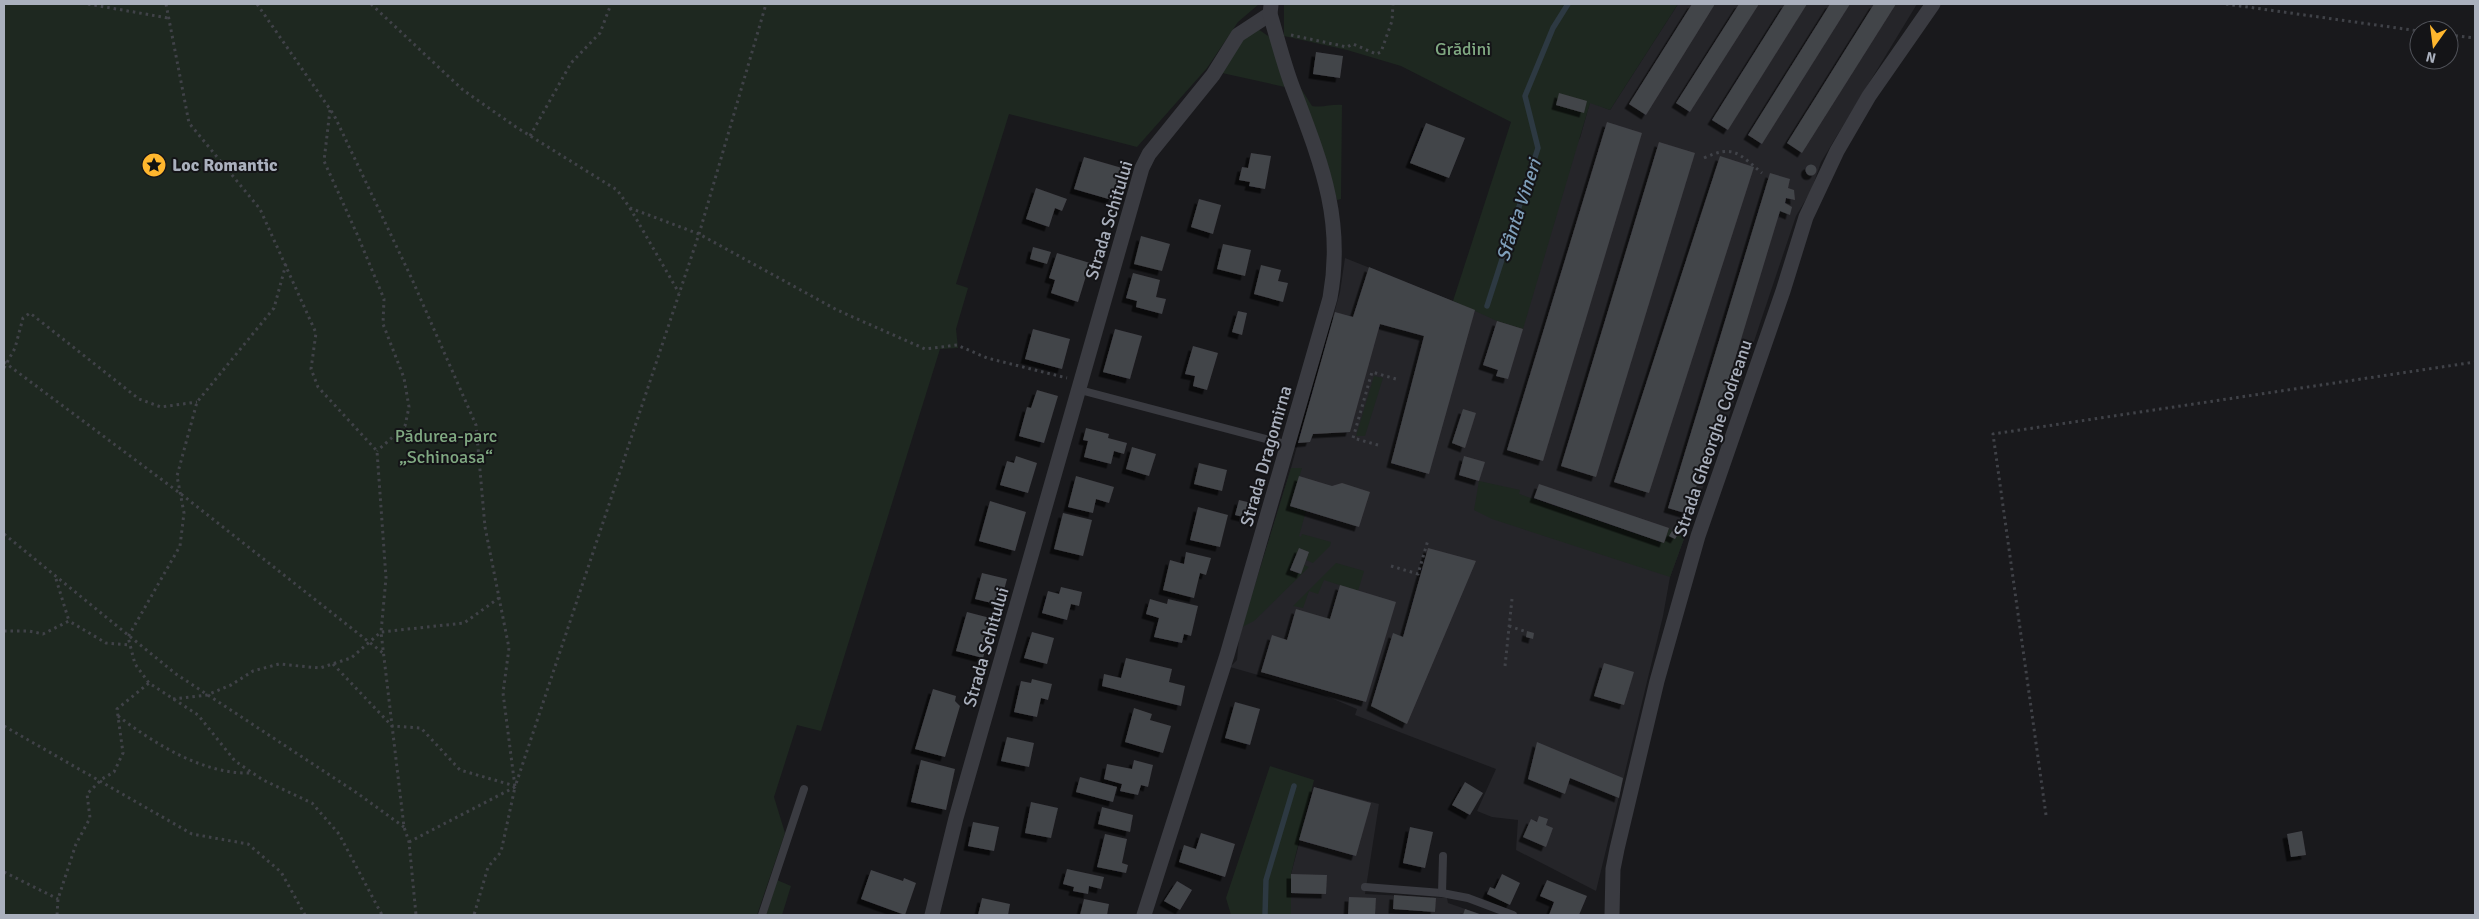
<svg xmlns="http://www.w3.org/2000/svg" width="2479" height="919" viewBox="0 0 2479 919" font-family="Signika,sans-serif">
  <defs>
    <filter id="shadow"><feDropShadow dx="-4.5" dy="4.5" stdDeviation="0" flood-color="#0009"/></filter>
  </defs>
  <rect width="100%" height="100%" fill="#19191c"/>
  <g fill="#252529">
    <polygon points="1678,4 1917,4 1821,162 1811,191 1796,216 1730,413 1670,577 1663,616 1596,891 1516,850 1518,820 1492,817 1477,811 1496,769 1355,715 1357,709 1317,692 1230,667 1237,660 1239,638 1291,468 1340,292 1345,258 1475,310 1580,138 1590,102 1610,110"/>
    <polygon points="1314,787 1379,804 1365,894 1447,898 1448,903 1483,915 1291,915 1291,874"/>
  </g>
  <g fill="#1e2820">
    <polygon points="4,4 1259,4 1238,22 1207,68 1137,147 1009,114 956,284 968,288 956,329 958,348 940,349 821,731 797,725 774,797 785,833 757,915 4,915"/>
    <polygon points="1284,4 1678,4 1610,110 1590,103 1523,329 1497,321 1453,301 1511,122 1401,66 1347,50 1284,36"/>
    <polygon points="1258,29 1271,38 1285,87 1222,73 1248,32"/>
    <path d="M1298,84L1312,106C1323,108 1331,104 1342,105L1341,199L1337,200L1323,150Z"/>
    <polygon points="1374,376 1383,378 1365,436 1356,436"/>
    <polygon points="1291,468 1302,468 1290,506 1306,511 1299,536 1301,537 1302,534 1331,542 1330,546 1313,563 1306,560 1309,552 1299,548 1290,570 1301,574 1304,565 1309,567 1254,621 1242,627"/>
    <polygon points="1479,481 1520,490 1519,494 1664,543 1669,528 1672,531 1670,536 1675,539 1678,534 1685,536 1670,577 1492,519 1474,510"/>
    <polygon points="1336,563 1364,571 1358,591 1324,580 1318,594 1309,591 1303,608 1293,606"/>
    <polygon points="1270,766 1314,780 1291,874 1291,915 1231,915 1226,898"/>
    <polygon points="777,880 791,886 782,915 766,915"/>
  </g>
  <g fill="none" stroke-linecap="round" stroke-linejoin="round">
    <g stroke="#2d3942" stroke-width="5.5">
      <polyline points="1487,306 1538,148 1525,96 1553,28 1568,4"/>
      <polyline points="1265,915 1266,880 1294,786"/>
    </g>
  </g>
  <g fill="#434449" filter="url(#shadow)">
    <polygon points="1692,4 1715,4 1646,115 1629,104"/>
    <polygon points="1739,4 1759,4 1690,112 1676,103"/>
    <polygon points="1785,4 1807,4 1728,130 1712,120"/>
    <polygon points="1830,4 1850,4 1762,144 1748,135"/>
    <polygon points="1874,4 1896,4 1802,153 1787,143"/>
    <polygon points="1316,52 1343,56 1340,78 1313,74"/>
    <polygon points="1559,93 1587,101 1584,113 1556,105"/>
    <polygon points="1607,122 1642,133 1543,461 1507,450"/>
    <polygon points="1426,123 1465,138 1449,178 1410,163"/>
    <polygon points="1659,142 1695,153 1596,477 1561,466"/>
    <polygon points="1251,153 1271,156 1265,189 1249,186 1250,182 1239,180 1242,167 1248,168"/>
    <polygon points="1720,156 1754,167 1649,493 1614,482"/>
    <polygon points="1084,157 1122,168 1112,200 1074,189"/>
    <circle cx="1811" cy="170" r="5.5"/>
    <polygon points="1770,173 1790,179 1788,188 1794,190 1795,200 1786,198 1785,203 1792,207 1790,215 1780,211 1688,514 1668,508"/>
    <polygon points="1036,188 1067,199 1062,211 1055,208 1049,227 1026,219"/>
    <polygon points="1199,199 1221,205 1213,234 1191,227"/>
    <polygon points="1141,236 1170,244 1162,271 1134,264"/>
    <polygon points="1223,244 1251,250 1245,276 1217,269"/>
    <polygon points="1033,247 1051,252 1047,264 1030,259"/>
    <polygon points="1057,253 1090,263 1078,302 1051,293 1055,280 1049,278"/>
    <polygon points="1261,265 1281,270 1278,281 1288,283 1283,302 1254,294"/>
    <polygon points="1369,267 1475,310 1429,474 1391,463 1424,336 1380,324 1350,432 1313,434 1310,442 1298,443 1335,312 1353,317"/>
    <polygon points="1133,273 1160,280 1156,297 1166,299 1162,314 1136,307 1137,301 1126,298"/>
    <polygon points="1238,311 1247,313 1242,335 1232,332"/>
    <polygon points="1497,321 1523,329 1508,379 1496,376 1498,370 1483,365"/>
    <polygon points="1033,329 1070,339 1062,369 1025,359"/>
    <polygon points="1115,329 1142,336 1130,379 1103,372"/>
    <polygon points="1193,346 1218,353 1207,390 1193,386 1195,376 1185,374"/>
    <polygon points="1037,390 1058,396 1044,443 1019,436 1027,407 1031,408"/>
    <polygon points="1463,409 1476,413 1465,448 1452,443"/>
    <polygon points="1086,428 1109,434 1108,438 1127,443 1124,454 1114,451 1111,464 1084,457 1088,441 1083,440"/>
    <polygon points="1132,447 1156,454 1149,476 1126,469"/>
    <polygon points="1016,456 1037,463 1028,493 1000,485 1007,461 1014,463"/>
    <polygon points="1464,456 1485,462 1479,481 1459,475"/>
    <polygon points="1199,463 1227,470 1222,491 1194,484"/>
    <polygon points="1076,476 1114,487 1109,503 1096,499 1093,513 1068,507"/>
    <polygon points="1299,476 1332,486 1342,483 1370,492 1359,527 1290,506"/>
    <polygon points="1539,484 1669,528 1664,543 1534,498"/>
    <polygon points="1239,500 1256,504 1252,519 1235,515"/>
    <polygon points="990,501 1026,512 1015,551 979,541"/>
    <polygon points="1198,507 1228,515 1220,547 1190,540"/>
    <polygon points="1063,513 1092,520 1083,556 1054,549"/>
    <polygon points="1672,531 1678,534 1675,539 1669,536"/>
    <polygon points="1299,548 1309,552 1301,574 1290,570"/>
    <polygon points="1428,548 1476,561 1407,724 1371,706 1393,633 1403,637"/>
    <polygon points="1186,552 1211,558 1206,575 1200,573 1194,598 1163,590 1170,560 1184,564"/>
    <polygon points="982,573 1007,579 1000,605 975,599"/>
    <polygon points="1340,585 1396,602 1366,702 1261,672 1272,635 1287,640 1296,609 1330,619"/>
    <polygon points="1061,587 1082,592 1079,606 1071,604 1067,620 1042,613 1048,591 1059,594"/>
    <polygon points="1150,599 1167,604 1168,599 1198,606 1191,636 1184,634 1182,643 1154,637 1159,618 1146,614"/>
    <polygon points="967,612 994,619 983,658 956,651"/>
    <polygon points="1527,631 1534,633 1533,639 1526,637"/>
    <polygon points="1032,632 1054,638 1047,664 1024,658"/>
    <polygon points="1126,658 1172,669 1169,682 1185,686 1181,706 1102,686 1104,674 1121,678"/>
    <polygon points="1604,663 1634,672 1624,705 1594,696"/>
    <polygon points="1032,679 1052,684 1048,700 1041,698 1037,717 1014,712 1021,681 1031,683"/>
    <polygon points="933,689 956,696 955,701 960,706 945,757 915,749"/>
    <polygon points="1235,702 1260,709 1250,745 1225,738"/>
    <polygon points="1134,708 1152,714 1150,720 1171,726 1163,753 1125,742"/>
    <polygon points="1007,737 1034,743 1029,767 1001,761"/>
    <polygon points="1537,742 1623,778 1619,798 1570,778 1565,794 1528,779"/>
    <polygon points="921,760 955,769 946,810 911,802"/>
    <polygon points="1134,760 1153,765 1148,787 1141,785 1138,795 1120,791 1122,784 1104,779 1107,764 1132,769"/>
    <polygon points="1080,777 1117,787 1113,802 1076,792"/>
    <polygon points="1465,782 1483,793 1470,815 1452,805"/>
    <polygon points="1314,787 1371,803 1356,856 1299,840"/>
    <polygon points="1031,802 1058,808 1051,838 1025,833"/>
    <polygon points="1102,807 1133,815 1130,832 1098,824"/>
    <polygon points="1539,816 1548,819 1546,825 1553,828 1546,847 1523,837 1531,819 1537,822"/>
    <polygon points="973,822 999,827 994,851 968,846"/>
    <polygon points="1410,827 1433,832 1425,868 1403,863"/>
    <polygon points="2302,831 2306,855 2291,857 2287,834"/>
    <polygon points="1201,833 1235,844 1225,877 1179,862 1184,845 1196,849"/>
    <polygon points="1105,834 1127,839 1122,863 1128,865 1126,873 1097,867"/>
    <polygon points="1067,869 1104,877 1101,889 1089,886 1088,894 1073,891 1074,887 1063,884"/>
    <polygon points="871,870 903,881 904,878 916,883 905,915 861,899"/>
    <polygon points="1291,874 1327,875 1326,894 1291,893"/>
    <polygon points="1502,874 1520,883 1510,905 1487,894 1490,887 1495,889"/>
    <polygon points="1547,880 1587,896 1579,915 1549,915 1554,902 1540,896"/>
    <polygon points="1177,881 1192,890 1180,910 1164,901"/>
    <polygon points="1394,895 1436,898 1435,912 1393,909"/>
    <polygon points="1349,897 1376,898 1375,915 1348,915"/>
    <polygon points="982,898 1010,904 1008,915 978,915"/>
    <polygon points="1084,899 1109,904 1107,915 1080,915"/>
    <polygon points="1465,909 1482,915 1463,915"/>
  </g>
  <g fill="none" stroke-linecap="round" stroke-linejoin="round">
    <g stroke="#404248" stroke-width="3" stroke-dasharray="2.5 4" stroke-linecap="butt">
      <polyline points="88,4 168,18"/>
      <polyline points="166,4 189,123 260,209 316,333 311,369 318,387 377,451 386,578 381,632 404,827 409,842 416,915"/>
      <polyline points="257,4 334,115 411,277 476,425 485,527 509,648 503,693 515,787 501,852 488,867 474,915"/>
      <polyline points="371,4 463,90 516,127 617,190 630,208 699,234 837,310 925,349 957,345 987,358 1067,378"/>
      <polyline points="2226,4 2419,31"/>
      <polyline points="1291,35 1347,47 1353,44 1376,54 1381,52 1392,21 1393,4"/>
      <polyline points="2449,35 2475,38"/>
      <polyline points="330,110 324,161 357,234 384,299 383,324 404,378 409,407 405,426 377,451"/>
      <polyline points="530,136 571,63 600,33 611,4"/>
      <path d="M1704,158C1734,144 1739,154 1762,173"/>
      <polyline points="630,208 679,293"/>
      <polyline points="286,264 274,308 197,402 177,476 184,513 180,546 128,637 135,664 149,683 198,715 235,761 263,780 312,803 339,834 382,915"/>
      <polyline points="4,362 181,494 383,653"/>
      <polyline points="4,368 15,348 23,318 30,313 139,399 161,407 197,402"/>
      <polyline points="1378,445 1353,438 1372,372 1396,379"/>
      <polyline points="4,534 176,674 357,793 404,827"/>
      <polyline points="1391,566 1418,574 1428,540"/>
      <polyline points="56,579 69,621"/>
      <polyline points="1509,626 1527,632"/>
      <polyline points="4,631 29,631 43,634 69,621 106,643 130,645"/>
      <polyline points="333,664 392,726 421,728 460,770 515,786"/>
      <polyline points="1505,666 1512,599"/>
      <polyline points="173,699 207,695 231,685 253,671 279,664 320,668 351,658 381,632 464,623 499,598"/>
      <path d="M118,716C155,744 204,775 252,773"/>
      <polyline points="4,726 192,834 248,844 281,872 305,915"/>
      <polyline points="2046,815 1993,434 2475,362"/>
      <polyline points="409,842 515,787 699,234 766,4"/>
      <polyline points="4,872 58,899"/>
      <polyline points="57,915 58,899 76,844 90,818 87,794 102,779 114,772 123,753 117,709 149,683"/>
    </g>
    <g stroke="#3a3b41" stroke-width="8">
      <polyline points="1080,390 1289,445"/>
      <polyline points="1365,887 1442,893 1468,898 1513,915"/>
      <polyline points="1442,893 1443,856"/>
      <polyline points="762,915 804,789"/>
    </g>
    <g stroke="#3a3b41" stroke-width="15">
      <polyline points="932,915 956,818 1142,168 1149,154 1213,75 1238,35 1270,14"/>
      <path d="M1144,915L1227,655L1330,298C1345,216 1319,158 1291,83C1283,61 1277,37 1270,14L1271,5"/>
      <polyline points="1612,915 1613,869 1617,849 1657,681 1698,536 1783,291 1806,217 1837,151 1869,96 1933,4"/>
    </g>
  </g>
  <defs>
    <symbol id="sight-disc" viewBox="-11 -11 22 22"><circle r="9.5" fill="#ffb72e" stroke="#141417"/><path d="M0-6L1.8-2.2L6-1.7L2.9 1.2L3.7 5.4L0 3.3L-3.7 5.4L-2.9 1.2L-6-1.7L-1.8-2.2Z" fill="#111"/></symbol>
  </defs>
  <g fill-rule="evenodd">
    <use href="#sight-disc" x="140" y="151" width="28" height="28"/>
  </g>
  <g text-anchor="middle" stroke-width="4" stroke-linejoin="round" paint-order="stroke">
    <g font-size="18" fill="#80a982" stroke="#141417">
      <text x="1463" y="55">Grădini</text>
      <text x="446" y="442">Pădurea-parc<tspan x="446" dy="21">„Schinoasa“</tspan></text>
    </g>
    <g font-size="18" font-weight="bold" fill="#aab0bd" stroke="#141417" text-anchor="start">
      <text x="172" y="171">Loc Romantic</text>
    </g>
    <g font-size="18" fill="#aab0bd" stroke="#141417">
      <text transform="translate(1109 220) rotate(-73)" y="6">Strada Schitului</text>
      <text transform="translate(1713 438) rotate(-71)" y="6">Strada Gheorghe Codreanu</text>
      <text transform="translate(1266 456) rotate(-74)" y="6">Strada Dragomirna</text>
      <text transform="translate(986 647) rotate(-74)" y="6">Strada Schitului</text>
    </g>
    <g font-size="19" font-style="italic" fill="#7f9fba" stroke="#141417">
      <text transform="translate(1518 210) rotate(-72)" y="7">Sfânta Vineri</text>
    </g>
  </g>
  <rect width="2479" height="919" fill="none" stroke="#aab0bd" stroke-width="10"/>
  <g transform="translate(2434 45) rotate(194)"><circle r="24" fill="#141417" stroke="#505259"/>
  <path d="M0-4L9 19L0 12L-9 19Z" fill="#ffb72e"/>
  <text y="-8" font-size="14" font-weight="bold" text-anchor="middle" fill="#aab0bd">N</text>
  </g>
</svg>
